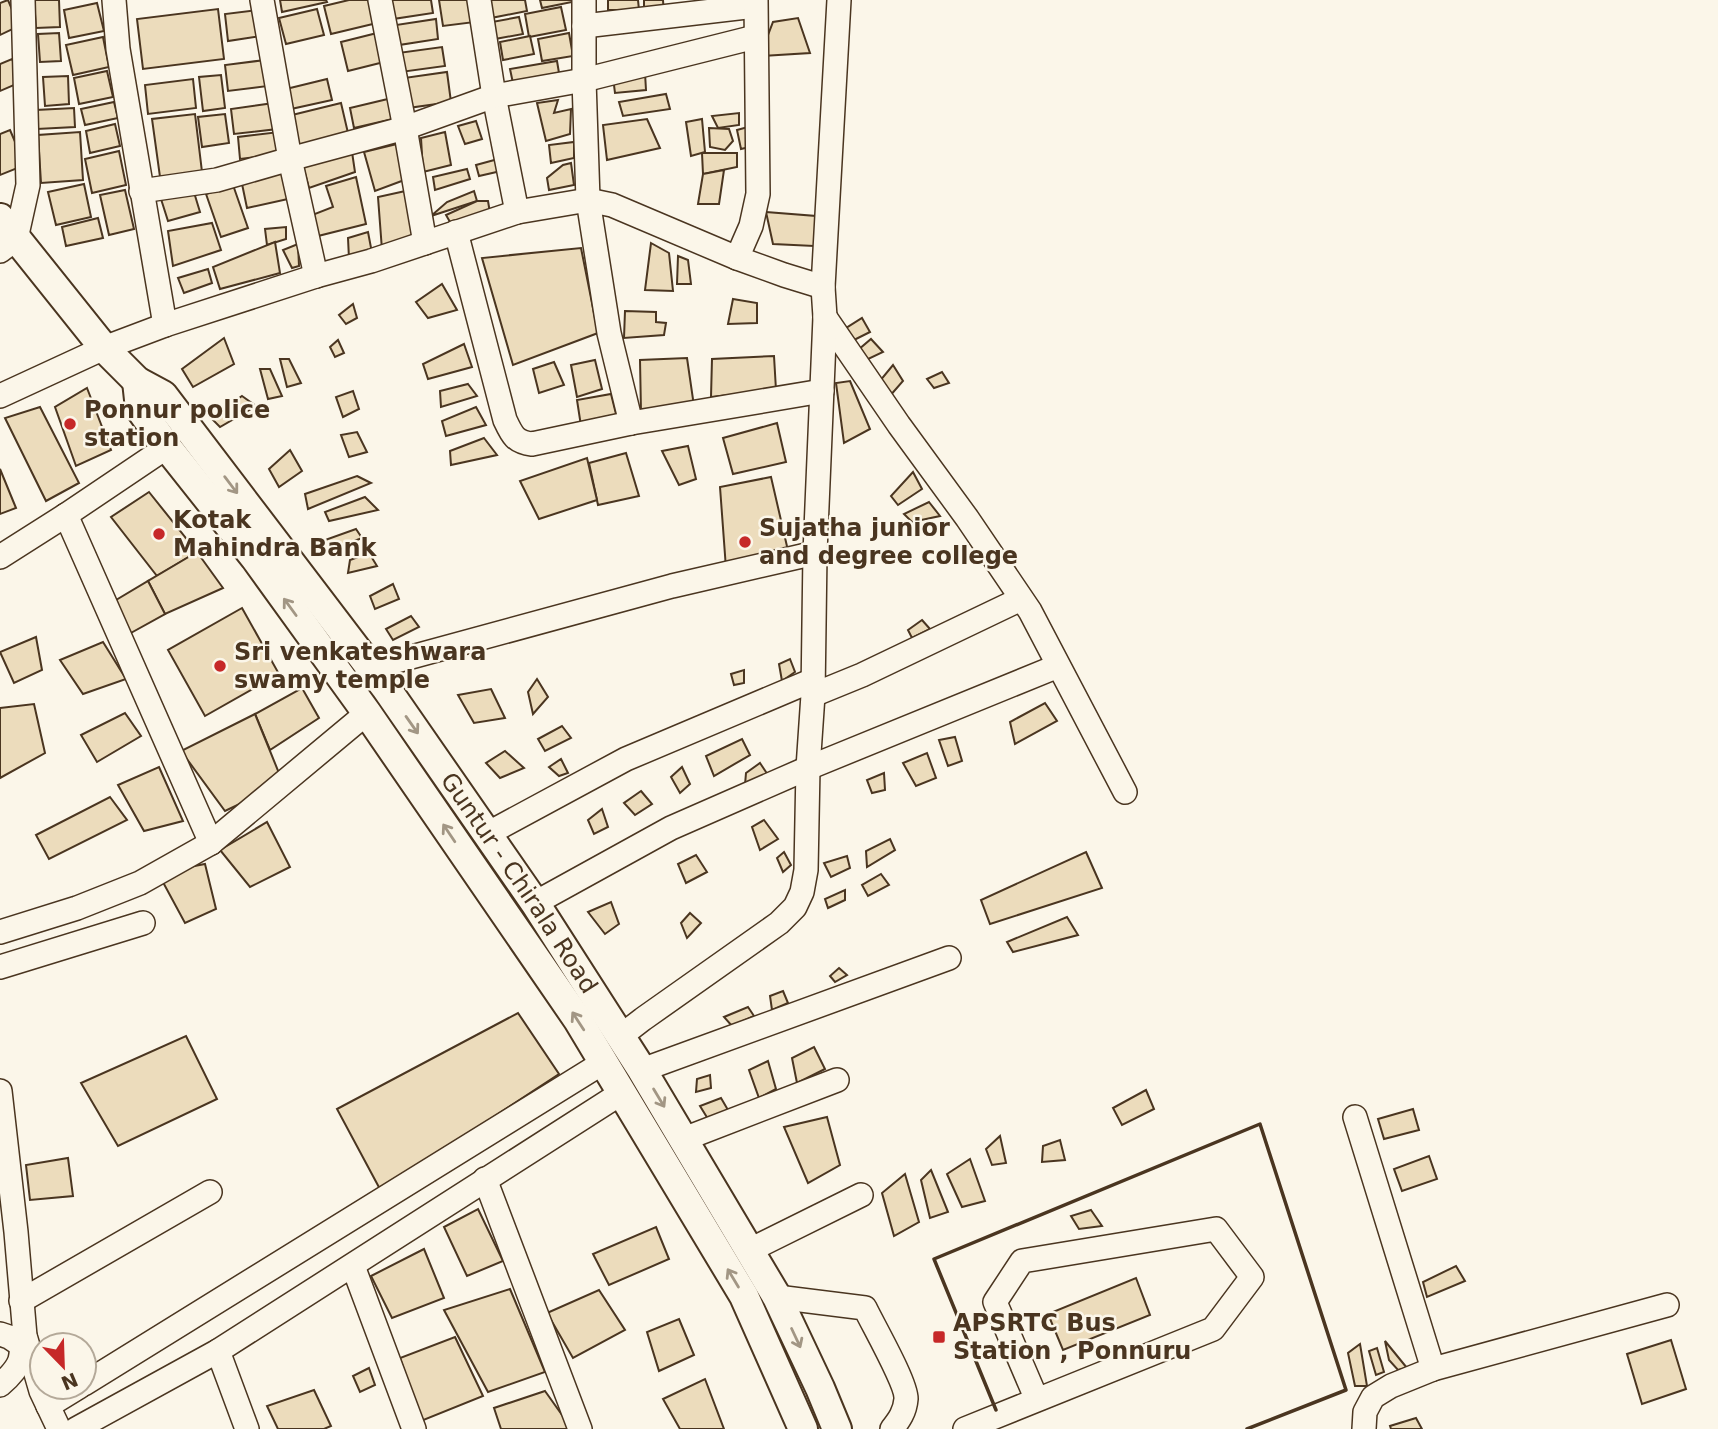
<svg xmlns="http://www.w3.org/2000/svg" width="1718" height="1429" viewBox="0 0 1718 1429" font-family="'DejaVu Sans',sans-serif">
  <rect width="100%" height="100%" fill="#fbf6e9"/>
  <g fill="#ecdcbc" stroke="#4a3520" stroke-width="2">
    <polygon points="8,0 19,26 0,35 0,3"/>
    <polygon points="34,0 59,0 60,27 36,28"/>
    <polygon points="280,0 326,0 327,2 282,12"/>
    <polygon points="349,0 371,0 377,23 331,34 324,6"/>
    <polygon points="390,0 431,0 433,13 393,19"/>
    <polygon points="439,0 472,0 475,22 443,26"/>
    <polygon points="488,0 525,0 527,11 491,18"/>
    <polygon points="540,0 572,0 572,2 542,8"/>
    <polygon points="608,0 638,0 639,10 608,10"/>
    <polygon points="644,0 663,0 664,15 644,15"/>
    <polygon points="97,3 104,31 69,38 64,10"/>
    <polygon points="561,7 566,30 529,37 525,14"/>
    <polygon points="218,9 224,59 143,69 137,19"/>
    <polygon points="317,9 324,35 286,44 279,18"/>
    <polygon points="258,10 261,36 228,41 225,14"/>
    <polygon points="519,17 523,34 495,39 492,22"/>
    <polygon points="798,18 810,53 760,56 773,22"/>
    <polygon points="436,19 438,39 399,45 396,25"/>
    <polygon points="59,33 61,61 40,62 38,34"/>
    <polygon points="377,33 384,62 348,71 341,42"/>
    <polygon points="569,33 573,56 542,61 538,39"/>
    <polygon points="530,36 534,54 503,60 500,42"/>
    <polygon points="103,37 109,67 73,75 66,45"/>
    <polygon points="442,47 445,66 401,72 398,53"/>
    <polygon points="12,59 21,82 0,91 0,64"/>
    <polygon points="265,60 268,86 228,91 225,65"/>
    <polygon points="557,61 560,79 514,88 510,69"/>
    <polygon points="107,71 113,97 79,104 74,78"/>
    <polygon points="447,72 451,102 408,108 404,78"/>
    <polygon points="645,73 646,90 615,93 613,77"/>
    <polygon points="221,75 225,108 203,111 199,77"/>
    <polygon points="68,76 69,104 45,106 43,77"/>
    <polygon points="193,79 196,108 148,114 145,85"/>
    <polygon points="327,79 332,100 291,109 286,89"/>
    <polygon points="666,94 670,109 623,116 619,102"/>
    <polygon points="392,98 397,118 354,128 350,108"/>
    <polygon points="558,100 554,113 571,109 570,134 546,141 537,103"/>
    <polygon points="114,102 118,118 85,125 81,109"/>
    <polygon points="274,103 277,129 234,134 231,109"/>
    <polygon points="341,103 348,133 298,145 292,115"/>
    <polygon points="74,108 75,127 37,129 36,110"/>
    <polygon points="739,113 739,125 718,128 712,116"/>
    <polygon points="195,114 202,172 160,177 152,119"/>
    <polygon points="225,114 229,143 202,147 198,117"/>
    <polygon points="647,119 660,148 607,160 603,125"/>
    <polygon points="702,119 705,152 691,156 686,122"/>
    <polygon points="476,121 482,139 465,144 458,126"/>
    <polygon points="115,124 120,146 90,153 86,131"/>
    <polygon points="755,125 754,146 741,149 737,130"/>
    <polygon points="709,128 729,129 733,141 725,150 710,147"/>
    <polygon points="10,130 25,165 0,175 0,134"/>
    <polygon points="80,132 83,180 41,183 38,135"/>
    <polygon points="279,132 281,154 240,159 238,137"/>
    <polygon points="445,132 451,165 423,172 421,138"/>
    <polygon points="574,142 574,158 551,163 549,145"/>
    <polygon points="401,143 407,179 375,191 364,152"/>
    <polygon points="119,151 126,185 92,193 85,159"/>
    <polygon points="352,152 355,172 309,188 303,166"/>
    <polygon points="702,153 737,153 737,167 703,174"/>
    <polygon points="498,159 501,171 479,176 476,165"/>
    <polygon points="571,163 574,185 549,190 547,178 563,165"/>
    <polygon points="467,169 470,179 435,190 433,177"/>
    <polygon points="724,170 719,204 698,204 703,174"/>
    <polygon points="282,171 288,199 247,208 241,179"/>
    <polygon points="356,177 366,224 314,237 307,217 333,207 326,186"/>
    <polygon points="84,184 91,217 56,225 48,192"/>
    <polygon points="233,185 248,228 221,237 206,194"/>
    <polygon points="193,189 200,212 168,221 161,199"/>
    <polygon points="125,190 134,229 109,235 100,195"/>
    <polygon points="410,190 417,239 382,250 378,197"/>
    <polygon points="474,191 477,201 431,216 447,202"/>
    <polygon points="477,201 488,201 490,213 454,229 446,215"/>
    <polygon points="766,212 816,216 814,246 773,244"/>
    <polygon points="98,218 103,238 66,246 62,227"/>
    <polygon points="212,223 221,250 173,266 168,231"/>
    <polygon points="286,227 286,239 267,245 265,229"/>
    <polygon points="368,232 372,253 349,259 348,238"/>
    <polygon points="275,242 280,273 220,289 213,267"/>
    <polygon points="651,243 669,253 673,291 645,290"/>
    <polygon points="298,244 299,266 292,268 283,250"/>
    <polygon points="581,248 598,333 513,365 482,258"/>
    <polygon points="678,256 688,260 691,284 677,284"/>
    <polygon points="208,269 212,283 184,293 178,278"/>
    <polygon points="442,284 457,310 428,318 416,302"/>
    <polygon points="733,299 757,303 757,323 728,324"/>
    <polygon points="353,304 357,318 346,324 339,315"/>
    <polygon points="625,311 656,312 656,322 666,323 664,335 624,338"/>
    <polygon points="862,318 870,332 854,340 843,330"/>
    <polygon points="224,338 234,364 193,387 182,369"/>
    <polygon points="871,339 883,352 864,361 858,350"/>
    <polygon points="338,340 344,353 335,357 330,347"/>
    <polygon points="464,344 472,367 428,379 423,364"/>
    <polygon points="774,356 776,390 711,397 712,359"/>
    <polygon points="687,358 694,406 641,412 640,360"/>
    <polygon points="280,359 289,359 301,383 287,387"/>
    <polygon points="595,360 602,389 577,397 571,365"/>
    <polygon points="554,362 564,385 539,393 533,369"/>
    <polygon points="893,365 903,381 889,397 879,382"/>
    <polygon points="260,369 270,369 282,396 268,399"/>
    <polygon points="942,372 949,383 934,388 927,379"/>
    <polygon points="850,381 870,429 844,443 836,383"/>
    <polygon points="468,384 477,396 441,407 440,391"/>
    <polygon points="87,388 111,450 76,466 55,407"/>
    <polygon points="353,391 359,409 343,417 336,397"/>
    <polygon points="611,394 621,434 583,439 577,400"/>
    <polygon points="242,396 256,406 220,427 211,418"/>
    <polygon points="40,407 79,483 46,501 5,418"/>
    <polygon points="476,407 486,425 446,436 442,421"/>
    <polygon points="777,423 786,462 733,474 723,438"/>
    <polygon points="357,432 367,452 349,457 341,435"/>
    <polygon points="484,438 497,455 451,465 450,451"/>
    <polygon points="688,446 696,479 679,485 662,451"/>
    <polygon points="290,450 302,471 279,487 269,469"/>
    <polygon points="626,453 639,496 598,505 589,463"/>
    <polygon points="587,458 597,500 539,519 520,481"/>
    <polygon points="0,469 16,508 0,514"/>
    <polygon points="913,472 922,489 898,505 891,496"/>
    <polygon points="357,476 371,483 308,509 305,494"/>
    <polygon points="771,477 792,568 727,582 720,487"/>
    <polygon points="149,492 197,552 157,576 111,517"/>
    <polygon points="365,497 378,510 329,521 325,512"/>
    <polygon points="929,502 940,516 912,522 904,514"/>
    <polygon points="356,529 362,538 316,556 311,545"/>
    <polygon points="197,552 223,588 165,614 148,581"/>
    <polygon points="369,553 377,566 348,573 350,560"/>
    <polygon points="148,581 165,614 129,634 111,603"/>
    <polygon points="393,584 399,599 375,609 370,596"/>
    <polygon points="242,608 279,674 205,716 168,650"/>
    <polygon points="411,616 419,627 393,640 386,629"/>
    <polygon points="922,620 930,629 912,638 908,630"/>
    <polygon points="36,637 42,670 14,683 0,652"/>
    <polygon points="103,642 126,679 83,694 60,660"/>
    <polygon points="790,659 795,672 782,681 779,664"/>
    <polygon points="744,670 744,683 734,685 731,674"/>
    <polygon points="537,679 548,697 533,714 528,692"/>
    <polygon points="302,688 319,718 270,750 255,714"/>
    <polygon points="491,689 505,718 474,723 458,695"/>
    <polygon points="1045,703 1057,721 1015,744 1010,722"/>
    <polygon points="34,704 45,753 0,778 0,708"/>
    <polygon points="125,713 141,736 97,762 81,735"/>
    <polygon points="255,714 283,783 225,811 181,751"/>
    <polygon points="562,726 571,738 545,751 538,739"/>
    <polygon points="955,737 962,761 948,766 939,740"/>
    <polygon points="742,739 750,755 714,776 706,756"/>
    <polygon points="505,751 524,768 500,778 486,763"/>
    <polygon points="927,753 936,778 916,786 903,763"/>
    <polygon points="561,759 568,773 559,776 549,767"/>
    <polygon points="760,763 768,775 745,785 746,773"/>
    <polygon points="159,767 183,821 144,831 118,785"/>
    <polygon points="682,767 690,784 680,793 671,777"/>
    <polygon points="884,773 885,790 872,793 867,780"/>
    <polygon points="641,791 652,804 635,815 624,803"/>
    <polygon points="110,797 127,820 49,859 36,835"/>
    <polygon points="602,809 608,827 594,834 588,820"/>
    <polygon points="764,820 778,839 760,850 752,827"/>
    <polygon points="267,822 290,867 250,887 220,850"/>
    <polygon points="890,839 895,850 867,867 866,851"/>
    <polygon points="784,852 791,865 783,872 777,858"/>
    <polygon points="1086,852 1102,888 990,924 981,900"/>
    <polygon points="696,855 707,872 686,883 678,864"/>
    <polygon points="847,856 850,868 831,877 824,863"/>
    <polygon points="205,864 216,909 185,923 158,873"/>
    <polygon points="881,874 889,885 868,896 862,885"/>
    <polygon points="845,890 845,900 828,908 825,899"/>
    <polygon points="611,902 619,924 605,934 588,912"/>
    <polygon points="690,913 701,923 687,938 681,923"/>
    <polygon points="1067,917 1078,935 1013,952 1007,942"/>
    <polygon points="839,968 847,975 835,982 830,976"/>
    <polygon points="783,991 788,1003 772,1010 770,996"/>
    <polygon points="748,1007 754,1016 732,1026 724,1017"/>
    <polygon points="518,1013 559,1074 381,1191 337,1109"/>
    <polygon points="186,1036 217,1099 118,1146 81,1083"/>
    <polygon points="814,1047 825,1069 797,1083 792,1058"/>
    <polygon points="768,1061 776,1089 759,1098 749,1070"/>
    <polygon points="710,1075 711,1088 696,1092 697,1079"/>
    <polygon points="1146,1090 1154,1109 1122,1125 1113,1108"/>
    <polygon points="721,1098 728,1110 708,1119 700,1106"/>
    <polygon points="1413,1109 1419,1130 1384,1139 1378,1119"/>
    <polygon points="827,1117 840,1165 808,1183 784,1127"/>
    <polygon points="1000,1136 1006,1163 992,1165 986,1149"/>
    <polygon points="1060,1140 1065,1160 1042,1162 1043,1146"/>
    <polygon points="1429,1156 1437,1179 1402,1191 1394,1169"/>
    <polygon points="68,1158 73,1196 30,1200 26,1165"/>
    <polygon points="970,1159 985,1201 962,1207 947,1174"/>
    <polygon points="931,1170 948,1212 930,1218 921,1180"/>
    <polygon points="905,1174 919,1222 894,1236 882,1193"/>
    <polygon points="478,1209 503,1261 467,1276 444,1227"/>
    <polygon points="1091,1210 1102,1226 1079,1229 1071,1216"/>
    <polygon points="656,1227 669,1259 609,1285 593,1254"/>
    <polygon points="424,1249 444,1298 392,1318 371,1276"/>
    <polygon points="1456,1266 1465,1281 1427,1297 1423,1282"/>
    <polygon points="1136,1278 1150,1315 1063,1350 1048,1314"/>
    <polygon points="510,1289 545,1372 488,1392 444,1310"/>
    <polygon points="599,1290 625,1330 573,1358 547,1313"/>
    <polygon points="679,1319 694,1355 659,1371 647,1332"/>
    <polygon points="455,1337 483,1396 421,1421 400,1358"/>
    <polygon points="1671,1340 1686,1389 1642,1404 1627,1354"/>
    <polygon points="1385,1341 1407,1368 1398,1370 1389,1360"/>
    <polygon points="1360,1344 1367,1386 1355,1386 1348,1353"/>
    <polygon points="1377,1348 1384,1372 1376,1375 1369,1351"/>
    <polygon points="369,1368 375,1385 360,1392 353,1376"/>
    <polygon points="705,1379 724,1429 680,1429 663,1399"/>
    <polygon points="314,1390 331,1426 324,1429 278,1429 267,1406"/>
    <polygon points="545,1391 572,1429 501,1429 494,1408"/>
    <polygon points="1416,1418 1422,1429 1391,1429 1390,1426"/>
  </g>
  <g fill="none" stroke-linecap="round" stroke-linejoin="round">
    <defs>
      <g id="minor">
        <polyline points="114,0 118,49 165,325"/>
        <polyline points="262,0 290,159 316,276"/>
        <polyline points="380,0 405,128 425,243"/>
        <polyline points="479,0 494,96 517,212"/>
        <polyline points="584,0 584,80 588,200 609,333 631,423"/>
        <polyline points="584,26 755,6"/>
        <polyline points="141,191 217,180 290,159 405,128 494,96 584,80 755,37"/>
        <path d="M456,232L505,420C512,435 515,442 532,444L631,423L822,391"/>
        <polyline points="0,251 16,239 28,185 23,0"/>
        <polyline points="737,258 751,226 758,194 756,0"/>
        <polyline points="825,317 899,425 967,518 1030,611 1125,792"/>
        <polyline points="0,396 104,348 165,325 316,276 371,261 517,212 588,200 612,205 737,258 784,275 823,287"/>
        <polyline points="66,515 211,843"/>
        <polyline points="0,557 66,515 167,447"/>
        <polyline points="371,668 672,586 815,553"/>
        <polyline points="813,695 862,675 1021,599"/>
        <polyline points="487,834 626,759 813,680"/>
        <polyline points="535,903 671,828 808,768 1058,666"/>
        <polyline points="0,932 77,908 140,883 211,843 367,713"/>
        <polyline points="0,967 143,923"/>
        <polyline points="621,1036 643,1019 779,923 795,907 802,892 806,870 808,768 813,695 815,553 825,317 823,287 839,0"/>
        <polyline points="642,1070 949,958"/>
        <path d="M0,1091L16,1232L25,1336C21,1345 22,1352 20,1360C17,1369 7,1379 0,1385"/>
        <polyline points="1355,1117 1433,1369"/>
        <polyline points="684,1139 837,1080"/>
        <polyline points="485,1179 580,1429"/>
        <polyline points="750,1250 861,1195"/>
        <polyline points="353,1266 414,1429"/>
        <path d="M777,1297L865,1308C873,1325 907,1384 906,1399C905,1412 899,1420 892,1429"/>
        <polyline points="21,1301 210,1192"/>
        <polyline points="0,1334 9,1337 21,1345"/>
        <polyline points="26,1339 41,1391 59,1429"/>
        <polyline points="218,1351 247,1429"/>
        <polyline points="84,1384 604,1062"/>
        <polyline points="48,1406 79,1387"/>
        <polyline points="76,1429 218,1351 623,1092"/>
        <polyline points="965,1429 1213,1329 1252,1277 1216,1229 1022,1261 995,1302 1037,1400"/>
        <polyline points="1364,1429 1365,1412 1373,1397 1391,1386 1433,1369 1667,1305"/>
      </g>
      <g id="major">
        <path id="s1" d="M0,218L104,348L137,381L163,395L386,688L535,903L642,1070L777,1297L820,1388L837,1429"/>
        <polyline points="137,381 140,409 167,447 255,558 367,713 578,1020 744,1296 803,1429"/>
      </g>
    </defs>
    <use href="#minor" stroke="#4a3520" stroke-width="26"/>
    <use href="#major" stroke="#4a3520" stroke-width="32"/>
    <use href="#minor" stroke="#fbf6e9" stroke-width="23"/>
    <use href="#major" stroke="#fbf6e9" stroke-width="28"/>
    <polyline stroke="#4a3520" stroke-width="3.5" points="996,1410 934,1259 1260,1124 1346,1390 1247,1429"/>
  </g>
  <defs><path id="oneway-shaft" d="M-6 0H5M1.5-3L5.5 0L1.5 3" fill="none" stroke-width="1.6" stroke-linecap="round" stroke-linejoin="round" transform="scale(1.75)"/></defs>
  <g stroke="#a29684">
    <use href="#oneway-shaft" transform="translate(231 485) rotate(53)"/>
    <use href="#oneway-shaft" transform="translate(290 607) rotate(-126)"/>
    <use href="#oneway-shaft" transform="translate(412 725) rotate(55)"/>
    <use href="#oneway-shaft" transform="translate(449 833) rotate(-124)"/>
    <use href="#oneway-shaft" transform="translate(578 1021) rotate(-123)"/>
    <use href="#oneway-shaft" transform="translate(659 1098) rotate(59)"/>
    <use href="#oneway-shaft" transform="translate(733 1278) rotate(-121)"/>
    <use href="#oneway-shaft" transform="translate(796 1338) rotate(65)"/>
  </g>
  <g fill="#c62828" stroke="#fbf6e9" stroke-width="2.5">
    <circle cx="70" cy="424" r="7"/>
    <circle cx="159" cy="534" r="7"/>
    <circle cx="745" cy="542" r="7"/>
    <circle cx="220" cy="666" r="7"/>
    <rect x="932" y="1330" width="14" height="14" rx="3.5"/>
  </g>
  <g text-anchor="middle" stroke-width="5" stroke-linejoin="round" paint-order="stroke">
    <g font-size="24" font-weight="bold" fill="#4a3520" stroke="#fbf6e9" text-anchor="start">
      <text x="84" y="418">Ponnur police<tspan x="84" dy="28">station</tspan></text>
      <text x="173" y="528">Kotak<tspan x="173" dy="28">Mahindra Bank</tspan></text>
      <text x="759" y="536">Sujatha junior<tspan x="759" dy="28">and degree college</tspan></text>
      <text x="234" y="660">Sri venkateshwara<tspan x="234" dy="28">swamy temple</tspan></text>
      <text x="953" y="1331">APSRTC Bus<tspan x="953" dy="28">Station , Ponnuru</tspan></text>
    </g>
    <g font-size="24" fill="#4a3520" stroke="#fbf6e9">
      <text dy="8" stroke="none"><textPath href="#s1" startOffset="847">Guntur - Chirala Road</textPath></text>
    </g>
  </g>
  <g transform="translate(63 1366) rotate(157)"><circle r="33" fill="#fbf6e9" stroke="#b4a999" stroke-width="2"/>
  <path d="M0-5L12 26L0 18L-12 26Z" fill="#c62828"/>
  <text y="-10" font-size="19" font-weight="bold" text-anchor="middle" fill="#4a3520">N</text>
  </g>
</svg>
